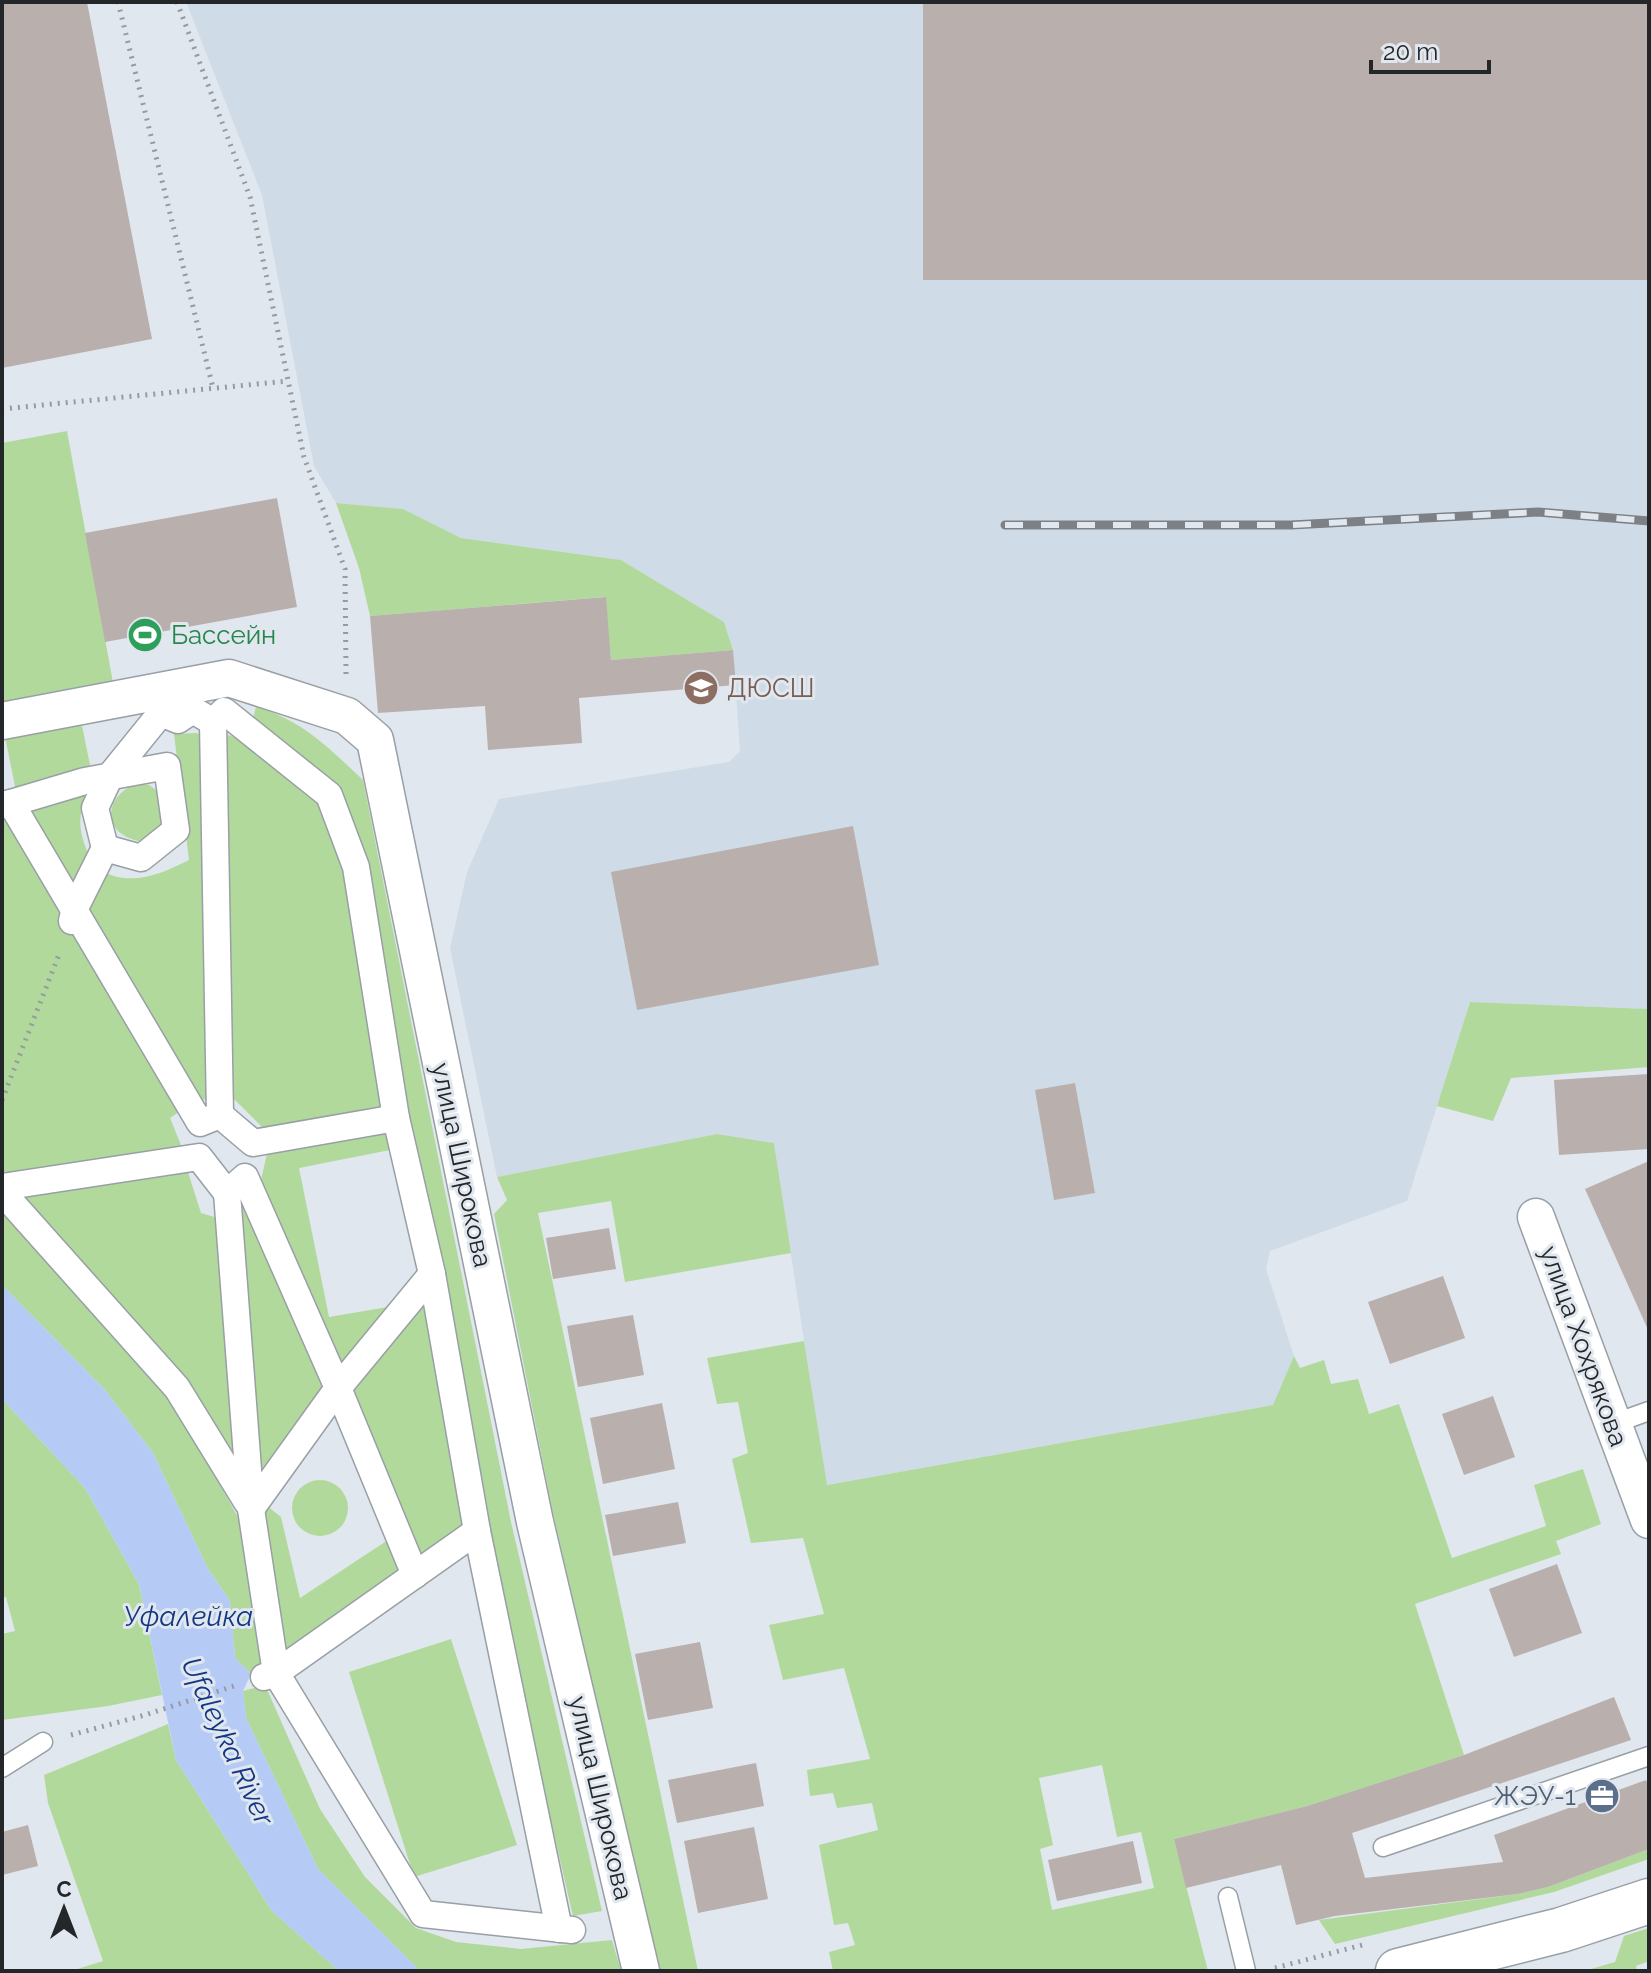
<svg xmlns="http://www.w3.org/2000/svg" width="1651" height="1973" viewBox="0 0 1651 1973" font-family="Raleway,sans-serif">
  <rect width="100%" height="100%" fill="#e0e7ee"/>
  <polygon fill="#cfdce7" points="186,2 1649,2 1649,1009 1470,1002 1407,1201 1270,1251 1266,1269 1294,1356 1274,1405 826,1485 774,1143 717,1134 497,1177 450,948 467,872 499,799 729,762 740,751 733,650 724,622 621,560 461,538 403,509 336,503 314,466 262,195"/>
  <g fill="#b2d99c" fill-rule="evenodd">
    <polygon points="67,431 114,688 76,696 92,775 16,791 2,722 2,443"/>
    <polygon points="336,503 403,509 461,538 621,560 724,622 733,650 611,660 605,597 370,616 359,568"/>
    <path d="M256,706C305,723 326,745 363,780L511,1522L602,1911L573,1916L483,1526L412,1146L365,861L253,719Z"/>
    <path d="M197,733L204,738L212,1096L199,1102L87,910L102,871C132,887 161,874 189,860L174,734Z"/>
    <polygon points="228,735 242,740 320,798 348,865 382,1108 265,1130 229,1094 220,741"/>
    <path d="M134,784L149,785L162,794L167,822L145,842C105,838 99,802 134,784Z"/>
    <path d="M88,785C78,817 77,828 90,858L74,889L22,807Z"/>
    <polygon points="2,813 183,1109 170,1118 183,1150 4,1176"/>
    <polygon points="1470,1002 1649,1009 1649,1067 1511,1078 1493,1121 1437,1106"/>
    <polygon points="385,1126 390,1150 299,1168 329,1317 388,1307 339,1372 259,1189 268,1149"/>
    <polygon points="717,1134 774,1143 791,1253 625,1282 611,1201 538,1213 698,1971 659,1971 553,1513 494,1214 507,1200 497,1177"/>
    <polygon points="186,1166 201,1213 221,1219 245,1485 14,1194"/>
    <polygon points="244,1203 326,1391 258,1490 236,1218"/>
    <polygon points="2,1212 168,1393 247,1533 263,1670 251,1674 235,1658 230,1601 208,1569 153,1453 105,1390 2,1285"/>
    <polygon points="427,1290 470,1526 418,1559 346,1391"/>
    <path d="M804,1341L827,1485L1273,1405L1294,1356L1300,1368L1324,1360L1331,1384L1358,1379L1369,1414L1399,1404L1452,1558L1546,1526L1534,1485L1583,1469L1601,1524L1556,1541L1561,1554L1415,1604L1464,1755L1307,1806L1174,1839L1208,1971H833L829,1952L855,1945L848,1923L834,1925L819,1845L878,1830L872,1803L837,1808L833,1793L810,1796L807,1770L870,1759L844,1668L783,1680L769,1625L824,1614L803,1538L751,1543L732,1459L748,1453L738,1402L717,1404L707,1358ZM1102,1765L1117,1837L1141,1832L1154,1888L1052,1910L1040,1849L1053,1845L1039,1778Z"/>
    <polygon points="2,1399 85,1488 139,1584 162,1695 108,1706 2,1720 2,1634 15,1631 6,1597 2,1597"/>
    <circle cx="320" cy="1508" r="28"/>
    <polygon points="262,1502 281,1517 300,1598 388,1540 401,1571 281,1653"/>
    <polygon points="451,1639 517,1845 414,1877 349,1672"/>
    <polygon points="265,1685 320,1809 365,1877 416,1928 456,1942 521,1949 612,1940 621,1971 420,1971 318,1869 246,1718 243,1691"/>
    <polygon points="168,1724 176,1760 272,1911 339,1971 71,1971 103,1961 48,1803 44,1775"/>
    <polygon points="1649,1849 1649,1859 1554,1892 1335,1944 1319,1920 1518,1894 1548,1887"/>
    <polygon points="1649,1928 1649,1961 1636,1966 1637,1971 1584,1971 1615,1962 1624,1936"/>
  </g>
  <polygon fill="#b5cbf5" points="2,1285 105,1390 153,1453 208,1569 230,1601 235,1658 251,1674 243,1691 246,1718 318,1869 420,1971 339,1971 272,1911 176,1760 139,1584 85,1488 2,1399"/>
  <g fill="#b9afad">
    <polygon points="2,2 87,2 152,339 2,368"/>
    <rect x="923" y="2" width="726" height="278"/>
    <polygon points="277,498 297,607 105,642 85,533"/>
    <polygon points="606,597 611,660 733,650 736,685 579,698 582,743 488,750 485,706 378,713 370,616"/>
    <polygon points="853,826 879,965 637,1010 611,872"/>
    <polygon points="1649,1074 1649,1149 1559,1155 1554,1080"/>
    <polygon points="1075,1083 1095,1193 1054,1200 1035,1090"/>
    <polygon points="1649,1161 1649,1332 1585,1189"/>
    <polygon points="609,1228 616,1269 553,1279 546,1238"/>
    <polygon points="1443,1276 1465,1338 1390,1364 1368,1302"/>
    <polygon points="633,1315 644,1375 578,1387 567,1326"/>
    <polygon points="1493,1396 1515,1457 1464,1475 1442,1414"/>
    <polygon points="662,1403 675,1469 603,1484 590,1418"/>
    <polygon points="678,1502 686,1543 613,1556 605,1515"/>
    <polygon points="1557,1564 1582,1633 1514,1657 1489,1589"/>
    <polygon points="700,1642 713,1708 648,1720 635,1654"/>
    <polygon points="1614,1697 1631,1740 1352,1833 1365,1878 1503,1862 1494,1835 1646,1780 1649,1787 1649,1849 1548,1887 1518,1894 1335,1916 1296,1925 1281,1865 1186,1888 1174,1839 1307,1806 1464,1755"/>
    <polygon points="756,1763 764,1806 677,1823 668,1780"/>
    <polygon points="28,1825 38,1866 2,1875 2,1832"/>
    <polygon points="754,1827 768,1899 698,1913 684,1841"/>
    <polygon points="1133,1841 1142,1883 1057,1901 1048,1860"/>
  </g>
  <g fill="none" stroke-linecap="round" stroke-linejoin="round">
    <defs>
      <g id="service">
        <polyline points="1613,1424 1649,1411"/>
        <polyline points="2,1768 43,1742"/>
        <polyline points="1383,1847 1649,1756"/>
        <polyline points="1228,1897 1246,1971"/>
      </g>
      <g id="pedestrian">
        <polyline points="11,803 85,781 167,766 176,830 141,858 105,848 75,908 72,921"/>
        <polyline points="2,805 11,803 200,1123 220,1115 213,722 224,711 329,795 356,867 396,1118 432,1274 338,1388 245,1177 227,1193 251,1509 276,1673 477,1531 559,1929"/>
        <polyline points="105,848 95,808 110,776 161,713 178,720 193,710 213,722"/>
        <polyline points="220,1115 253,1143 396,1118"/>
        <polyline points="2,1187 199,1157 227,1193"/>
        <polyline points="2,1192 177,1388 247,1502"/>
        <polyline points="432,1274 477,1531"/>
        <polyline points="251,1509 338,1388 415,1575"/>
        <polyline points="264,1677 276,1673 423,1914 572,1930"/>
      </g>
      <g id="minor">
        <polyline points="2,721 229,678 347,716 375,740 535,1522 641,1971"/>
        <polyline points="1536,1217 1649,1520"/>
      </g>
      <polyline id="tertiary" points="1398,1971 1561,1930 1649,1901"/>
    </defs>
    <use href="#service" stroke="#989fa5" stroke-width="21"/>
    <use href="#pedestrian" stroke="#989fa5" stroke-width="29"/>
    <use href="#minor" stroke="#989fa5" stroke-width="39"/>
    <use href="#tertiary" stroke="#989fa5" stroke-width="47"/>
    <g stroke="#959ba0" stroke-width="5" stroke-dasharray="2 6" stroke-linecap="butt">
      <polyline points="118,2 213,388"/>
      <polyline points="177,2 250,197 304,457 345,569 346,675"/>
      <polyline points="2,409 288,381"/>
      <polyline points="2,1100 60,952"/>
      <polyline points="71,1735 145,1715 234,1686"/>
      <polyline points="1275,1968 1366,1944"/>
    </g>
    <use href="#service" stroke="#fff" stroke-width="18"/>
    <use href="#pedestrian" stroke="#fff" stroke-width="26"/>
    <use href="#minor" stroke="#fff" stroke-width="36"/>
    <use href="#tertiary" stroke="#fff" stroke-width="44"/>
    <defs>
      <polyline id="rail" points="1005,525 1291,525 1538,512 1649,521"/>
    </defs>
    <use href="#rail" stroke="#7d8186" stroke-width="9"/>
    <use href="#rail" stroke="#e0e7ee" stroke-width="6" stroke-dasharray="18" stroke-linecap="butt"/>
  </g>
  <defs>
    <symbol id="stadium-disc" viewBox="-11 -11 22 22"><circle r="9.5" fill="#2e9e5b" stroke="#e0e7ee"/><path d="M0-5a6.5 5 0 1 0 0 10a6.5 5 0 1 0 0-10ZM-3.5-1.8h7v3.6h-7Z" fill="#fff"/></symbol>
    <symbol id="school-disc" viewBox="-11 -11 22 22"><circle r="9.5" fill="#8d6e63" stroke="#e0e7ee"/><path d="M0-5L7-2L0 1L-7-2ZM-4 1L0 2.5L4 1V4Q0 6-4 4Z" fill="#fff"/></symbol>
    <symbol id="office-disc" viewBox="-11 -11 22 22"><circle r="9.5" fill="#5c6f8a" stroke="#e0e7ee"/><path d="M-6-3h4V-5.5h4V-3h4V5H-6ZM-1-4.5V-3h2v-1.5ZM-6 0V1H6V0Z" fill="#fff"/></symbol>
  </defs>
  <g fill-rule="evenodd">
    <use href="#stadium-disc" x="125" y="615" width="40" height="40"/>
    <use href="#school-disc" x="681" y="668" width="40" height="40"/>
    <use href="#office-disc" x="1582" y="1776" width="40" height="40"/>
  </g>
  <g text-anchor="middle" stroke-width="6" stroke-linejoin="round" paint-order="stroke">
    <g font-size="26" fill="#27864d" stroke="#e0e7ee" text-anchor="start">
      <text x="171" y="644">Бассейн</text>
    </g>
    <g font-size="26" fill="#785e54" stroke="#e0e7ee" text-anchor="start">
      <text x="727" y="697">ДЮСШ</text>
    </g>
    <g font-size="26" fill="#242729" stroke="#e0e7ee">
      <text transform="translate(462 1165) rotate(78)" y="9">улица Широкова</text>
      <text transform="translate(1584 1346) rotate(70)" y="9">улица Хохрякова</text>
      <text transform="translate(601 1798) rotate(77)" y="9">улица Широкова</text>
    </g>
    <g font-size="26" fill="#4e5e75" stroke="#e0e7ee" text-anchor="end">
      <text x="1576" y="1805">ЖЭУ-1</text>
    </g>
    <g font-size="28" font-style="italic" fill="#133784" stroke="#e0e7ee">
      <text x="188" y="1626">Уфалейка</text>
      <text transform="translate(228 1741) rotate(65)" y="10">Ufaleyka River</text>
    </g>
  </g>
  <rect width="1651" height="1973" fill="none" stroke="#242729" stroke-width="8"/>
  <g transform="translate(64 1909)" stroke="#e0e7ee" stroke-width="6" paint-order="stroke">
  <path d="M0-6L14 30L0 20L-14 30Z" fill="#242729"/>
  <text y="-12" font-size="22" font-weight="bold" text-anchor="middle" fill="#242729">С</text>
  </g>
  <path d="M1371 60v12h118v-12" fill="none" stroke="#242729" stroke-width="4"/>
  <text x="1383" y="60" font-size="24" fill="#242729" stroke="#e0e7ee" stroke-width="6" paint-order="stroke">20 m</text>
</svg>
